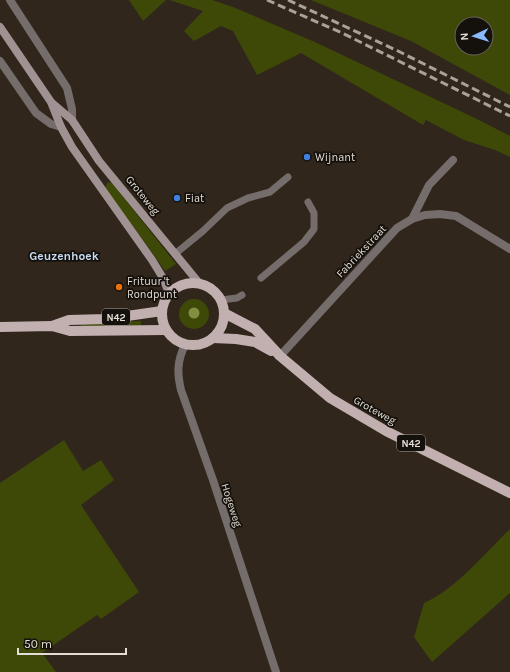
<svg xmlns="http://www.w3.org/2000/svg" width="510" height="672" viewBox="0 0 510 672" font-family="Karla,sans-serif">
  <rect width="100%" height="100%" fill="#30261b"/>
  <g fill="#3e4908" fill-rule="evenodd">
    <polygon points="129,0 166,0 143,21"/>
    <polygon points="170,0 212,0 233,7 317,43 477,119 510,136 510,157 495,150 464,140 426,120 423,125 301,53 257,75 233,31 221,26 194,41 184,31 203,11"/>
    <path d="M311,0H510V95L411,41ZM462,24H486V48H462Z"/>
    <polygon points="108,182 112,183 176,264 165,271 149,248 107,191 105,187"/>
    <circle cx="194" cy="314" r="15"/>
    <polygon points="141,321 141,326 81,328 81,323"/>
    <polygon points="64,440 83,471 101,460 114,480 81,505 139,592 101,619 97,615 42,653 56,672 0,672 0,483"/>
    <path d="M510,529V593L432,662L414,637L424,603C455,590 486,552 510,529Z"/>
  </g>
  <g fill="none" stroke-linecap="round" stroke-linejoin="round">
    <g stroke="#756c6c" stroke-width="7">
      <polyline points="175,254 203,231 227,208 248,198 270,192 288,177"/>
      <polyline points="261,278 304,242 314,229 314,213 308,202"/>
      <polyline points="221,300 237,298 242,295"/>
    </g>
    <g stroke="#756c6c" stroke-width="8">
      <polyline points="10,0 67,88 72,109 72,120"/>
      <polyline points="0,61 36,113 51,124 61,127"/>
      <polyline points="412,219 429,185 453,160"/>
      <polyline points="280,356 397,228 412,219 425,215 440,214 456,216 510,249"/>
    </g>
    <path stroke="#756c6c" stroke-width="8" d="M185,345C177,361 177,373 181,390L213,480L276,672"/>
    <g stroke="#a09293" stroke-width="8">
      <polyline points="0,27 51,102 61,127 72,147 152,260 163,278 169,293"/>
      <polyline points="52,103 72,120 99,161 199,283"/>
    </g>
    <g stroke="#c2b0b1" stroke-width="10">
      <circle cx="193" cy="314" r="31"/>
      <polyline points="224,313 255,329 280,356 330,398 386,431 510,493"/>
      <polyline points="52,326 69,320 106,319 162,311"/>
      <polyline points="0,327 52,326 70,331 166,330"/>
      <polyline points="213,338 236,339 255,342 271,351"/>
    </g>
    <g stroke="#aaa299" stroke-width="3" stroke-dasharray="8 4" stroke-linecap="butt">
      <polyline points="267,0 342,33 510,116"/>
      <polyline points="288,0 398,51 510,107"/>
    </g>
  </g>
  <circle fill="#848e43" cx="194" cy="313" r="5.5"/>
  <g fill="#3f7fe0" stroke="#14100b" stroke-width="1.5">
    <circle cx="307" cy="157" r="4"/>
    <circle cx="177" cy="198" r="4"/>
  </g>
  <circle fill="#e8710a" stroke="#14100b" stroke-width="1.5" cx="119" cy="287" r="4"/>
  <g text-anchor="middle" stroke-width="3.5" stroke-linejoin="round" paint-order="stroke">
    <g fill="#14100b" stroke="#a6a098" stroke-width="1">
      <rect x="102" y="309" width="28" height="16" rx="3"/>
      <rect x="397" y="435" width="28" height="16" rx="3"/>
    </g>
    <g font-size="10" font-weight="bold" fill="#e4ddd5">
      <text x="116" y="321">N42</text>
      <text x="411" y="447">N42</text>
    </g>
    <g font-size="11" fill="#e4ddd5" stroke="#14100b" text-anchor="start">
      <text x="315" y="161">Wijnant</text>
      <text x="185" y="202">Fiat</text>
      <text x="127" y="285">Frituur 't<tspan x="127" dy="13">Rondpunt</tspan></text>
    </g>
    <g font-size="11" fill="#e4ddd5" stroke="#14100b">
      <text transform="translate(143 195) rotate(51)" y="4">Groteweg</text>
      <text transform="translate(361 251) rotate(-47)" y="4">Fabriekstraat</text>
      <text transform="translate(375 410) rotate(29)" y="4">Groteweg</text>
      <text transform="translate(232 505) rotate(72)" y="4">Hogeweg</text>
    </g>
    <g font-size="12" font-weight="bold" fill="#c7daf2" stroke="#14100b">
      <text x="64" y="260">Geuzenhoek</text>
    </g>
  </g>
  <g transform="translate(474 36) rotate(266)"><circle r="19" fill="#14100b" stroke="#67625c"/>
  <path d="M0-3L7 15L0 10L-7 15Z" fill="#88bafc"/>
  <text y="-6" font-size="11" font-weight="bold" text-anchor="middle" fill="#e4ddd5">N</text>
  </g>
  <path d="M18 648v6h108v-6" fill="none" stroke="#e4ddd5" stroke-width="2"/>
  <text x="24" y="648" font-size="12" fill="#e4ddd5" stroke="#14100b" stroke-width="3" paint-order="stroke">50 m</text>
</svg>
